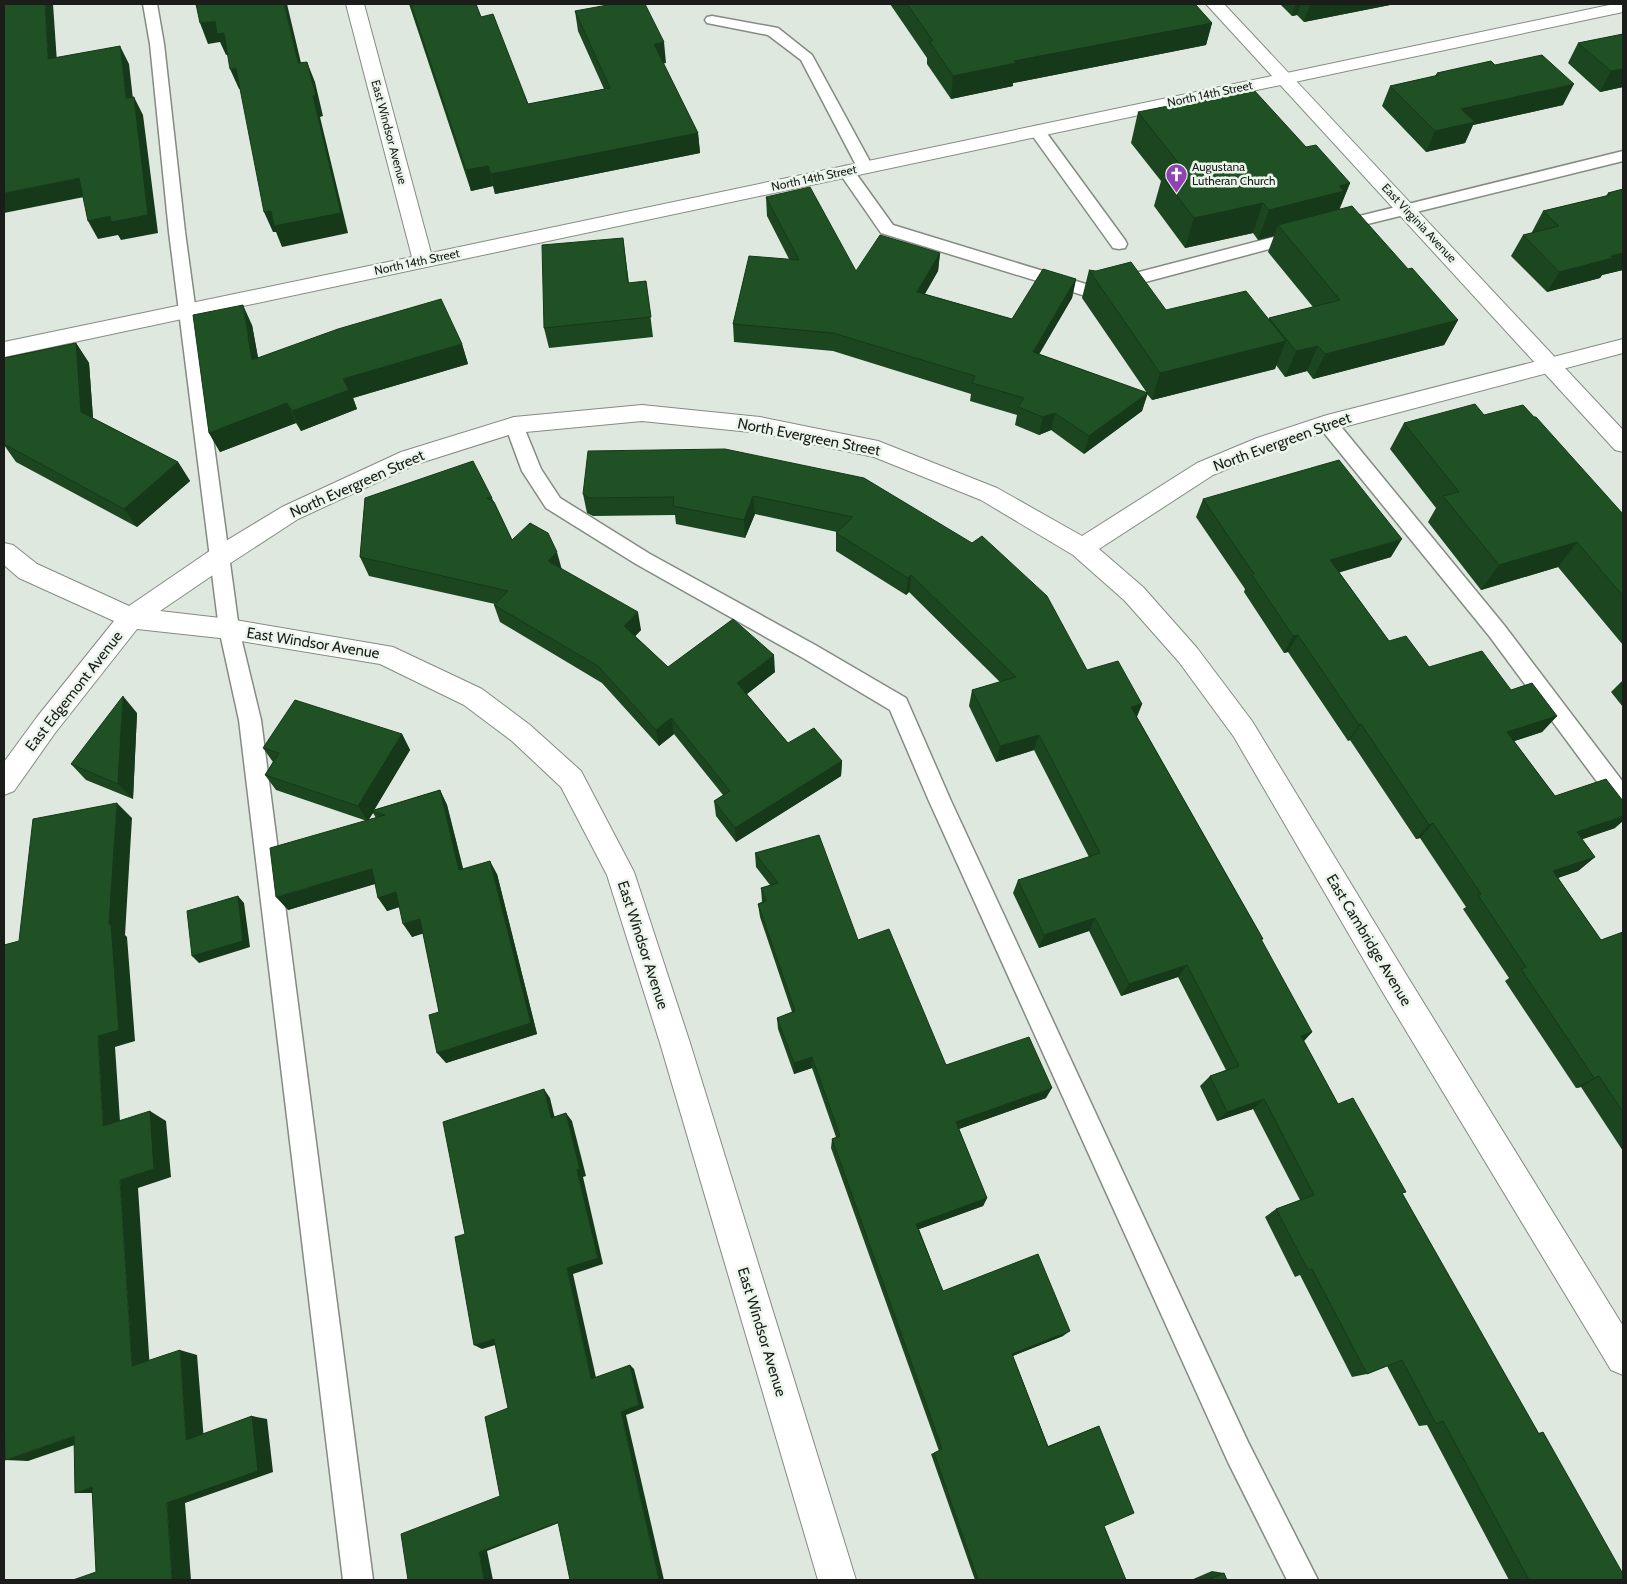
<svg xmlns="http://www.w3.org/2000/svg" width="1627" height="1584" viewBox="0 0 1627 1584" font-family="Cabin,sans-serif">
  <rect width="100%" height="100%" fill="#dfe8de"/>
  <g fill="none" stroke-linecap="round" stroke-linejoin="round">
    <defs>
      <g id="service">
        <polygon points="143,4 157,4 164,44 185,232 239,629 261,720 373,1580 343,1580 239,720 219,629 169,232 150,44"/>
        <polygon points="712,16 778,28 812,55 873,167 871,170 859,170 857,167 801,60 768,35 707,23 705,20 707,17"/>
        <polygon points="1037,126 1043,128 1125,240 1127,244 1125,248 1119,249 1113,248 1029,131 1031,128"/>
        <polygon points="1623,151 1623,161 1335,232 1329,231 1327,227 1329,223 1335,222"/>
        <polygon points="846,166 852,168 893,225 1089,285 1301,230 1307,231 1309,235 1307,239 1089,297 881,233 838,171 840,168"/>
        <polygon points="1327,416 1334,418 1504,625 1623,782 1623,809 1615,806 1490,637 1320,428 1318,423 1320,418"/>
        <polygon points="514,418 521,420 541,469 560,498 650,554 817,646 906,698 951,801 1248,1442 1318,1580 1287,1580 1228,1462 929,801 890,710 803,658 636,564 546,508 522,471 505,425 507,420"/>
      </g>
      <g id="minor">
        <polygon points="346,4 364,4 431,253 1614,4 1623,4 1623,12 4,357 4,342 412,257"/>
        <polygon points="1623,339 1623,353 1332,430 1273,450 1213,475 1099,549 1143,587 1197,648 1252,721 1404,971 1623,1326 1623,1375 1611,1370 1382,991 1234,737 1179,662 1125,601 1073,555 981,500 874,457 760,433 642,421 515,433 417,464 298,519 229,564 160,611 229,619 393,647 482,689 530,725 581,771 634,872 690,1043 856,1580 818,1580 660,1043 607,875 561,787 512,741 464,705 380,664 229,639 137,629 55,733 14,791 4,795 4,762 37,717 114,621 19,578 4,565 4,543 13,545 37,564 129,606 211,550 282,507 401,452 514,417 642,405 760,417 878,441 997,488 1082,536 1197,463 1257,438 1327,415"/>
      </g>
      <polygon id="tertiary" points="1206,4 1224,4 1623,430 1623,452 1615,450"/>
    </defs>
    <use href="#service" stroke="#838b83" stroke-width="3"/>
    <use href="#minor" stroke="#838b83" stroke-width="2"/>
    <use href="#tertiary" stroke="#838b83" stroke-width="2"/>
    <use href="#service" fill="#fff" fill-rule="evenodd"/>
    <use href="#minor" fill="#fff" fill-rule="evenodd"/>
    <use href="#tertiary" fill="#fff" fill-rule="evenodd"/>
  </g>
  <g fill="#1b461f" fill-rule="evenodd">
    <polygon points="409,4 476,4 481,17 528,104 604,89 578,31 575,11 666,63 663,63 698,133 700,153 495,194 493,186 471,191"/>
    <polygon points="890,4 1195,4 1212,23 1206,45 1013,83 1013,86 951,99 927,64 927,58"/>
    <polygon points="1280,4 1395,4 1304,22 1297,15 1292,16"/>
    <polygon points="1623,34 1623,87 1600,92 1568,63 1578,43"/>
    <polygon points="1495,65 1563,105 1473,125 1465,143 1426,152 1382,106 1390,86 1435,76 1437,73"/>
    <polygon points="1138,112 1306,147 1350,183 1339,209 1408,269 1458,320 1444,345 1313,379 1307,371 1285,377 1276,365 1275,369 1152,400 1147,394 1142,411 1084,454 1051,430 1039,435 1015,425 1017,415 970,401 971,394 833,351 734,342 733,324 789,259 767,216 766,197 856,271 940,253 938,271 925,294 1012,319 1076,279 1072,298 1039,354 1147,393 1082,298 1089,270 1166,310 1269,319 1269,318 1313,307 1268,252 1274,236 1258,240 1253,233 1185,248 1154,206 1161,181 1131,143"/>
    <polygon points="1623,189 1623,270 1602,275 1600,278 1547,292 1511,256 1523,235 1533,233 1532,232 1543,211 1606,196 1608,193"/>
    <polygon points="623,238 629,283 646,281 653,337 549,348 544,328"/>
    <polygon points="252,325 258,358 462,344 468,364 353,398 357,409 301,431 296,423 220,452 209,433"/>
    <polygon points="76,343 89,363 93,418 178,462 190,481 137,527 16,462 4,445 4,358"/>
    <polygon points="1484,415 1623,514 1623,645 1558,567 1481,590 1428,522 1436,508 1390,449 1404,423"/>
    <polygon points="864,478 1087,670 1142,704 1137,717 1263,939 1261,940 1312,1032 1304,1041 1338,1104 1406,1192 1402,1193 1538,1433 1543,1432 1623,1580 1509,1580 1427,1425 1419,1426 1387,1366 1367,1374 1352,1377 1300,1275 1295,1277 1265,1217 1276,1209 1300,1200 1253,1109 1217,1121 1200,1086 1210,1076 1226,1070 1178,977 1121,996 1089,931 1039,948 1013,893 1018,880 1089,857 1034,750 996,762 969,706 972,690 1000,682 909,592 906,595 836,551 836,533 837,532 755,514 745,538 676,524 675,515 593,516 587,513 583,494"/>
    <polygon points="365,498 492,498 512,540 561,569 641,630 635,636 668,667 775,672 747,694 788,743 842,761 841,776 736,842 716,816 714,801 723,795 674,734 659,746 602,683 500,622 494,605 495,604 369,576 360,557"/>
    <polygon points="1203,499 1391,557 1339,572 1389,641 1429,667 1511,690 1557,716 1542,732 1514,741 1555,796 1615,828 1582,839 1595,857 1578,871 1558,878 1601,940 1623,932 1623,1151 1581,1087 1576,1088 1505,981 1509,978 1463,909 1466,907 1420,838 1416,839 1350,740 1348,741 1288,652 1284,653 1244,592 1245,589 1196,517"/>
    <polygon points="1623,680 1623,707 1611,692"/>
    <polygon points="137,713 133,799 86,780 71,764"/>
    <path d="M402,734L410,750L374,810L440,790L447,805L463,869L497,874L537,1034L446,1063L439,1012L423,933L412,937L400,907L387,911L375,884L288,910L367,821L276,790L265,775L273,762L263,748ZM373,813L376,818L368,820Z"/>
    <polygon points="755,853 858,940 946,1065 1046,1098 959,1129 987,1198 983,1206 919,1229 943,1291 1063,1336 1013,1356 1048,1446 1091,1429 1099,1426 1104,1526 1126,1580 975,1580 931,1454 939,1451 831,1148 832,1139 836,1137 812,1068 794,1074 778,1029 777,1018 792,1012 760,917 758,904 762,902 761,888 770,885 756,867"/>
    <polygon points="1212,1571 1224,1573 1227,1580 1191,1580"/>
  </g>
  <g fill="#163919">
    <polygon points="45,4 53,4 58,77 48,59"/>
    <polygon points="284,4 287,4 306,84 298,63"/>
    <polygon points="1296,4 1301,4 1297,15 1292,16"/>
    <polygon points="1310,4 1395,4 1304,22"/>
    <polygon points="215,21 224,33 232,53 226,55 220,42 208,44 200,23"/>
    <polygon points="1212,23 1206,45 1013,83 1013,86 951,99 953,76 1014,61"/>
    <polygon points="664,42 666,63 656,65 654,44"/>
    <polygon points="120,46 129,64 135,117 126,98"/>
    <polygon points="307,62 315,82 323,116 320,117 348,233 282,247 276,232 273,232 264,212 313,96"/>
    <polygon points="236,68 244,88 239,89 230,69"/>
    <polygon points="1623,69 1623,87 1600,92 1611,71"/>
    <polygon points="1574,84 1563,105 1473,125 1465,143 1426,152 1435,131 1461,109"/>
    <polygon points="134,97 143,115 158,233 121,240 118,235 98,239 88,221"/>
    <polygon points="698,133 700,153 495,194 491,174"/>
    <polygon points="488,166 493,186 471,191 466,170"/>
    <polygon points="79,178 89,196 4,213 4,193"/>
    <polygon points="1350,183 1338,213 1278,225 1274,236 1258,240 1269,210 1339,186"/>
    <polygon points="1263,203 1253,233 1185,248 1194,218"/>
    <polygon points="940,253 938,271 915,310 917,292"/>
    <polygon points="1623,253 1623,270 1602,275 1600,278 1547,292 1559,272"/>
    <polygon points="1076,279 1072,298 1030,370 1033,352"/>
    <polygon points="243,305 252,325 262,379 252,360"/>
    <polygon points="1458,320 1444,345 1313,379 1325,354"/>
    <polygon points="1286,341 1275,369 1152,400 1160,373"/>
    <polygon points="76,343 89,363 94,432 81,412"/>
    <polygon points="462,344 468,364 353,398 357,409 301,431 292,411 343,379"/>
    <polygon points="1318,346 1307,371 1285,377 1296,351"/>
    <polygon points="1148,393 1142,411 1084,454 1089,436"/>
    <polygon points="287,403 296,423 220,452 209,433"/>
    <polygon points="1055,413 1051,430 1039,435 1043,417"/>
    <polygon points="178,462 190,481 137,527 124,509"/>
    <polygon points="753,496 755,514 745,538 744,520"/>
    <polygon points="1402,539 1391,557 1321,578 1330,560"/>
    <polygon points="1577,542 1558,567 1481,590 1499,565"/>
    <polygon points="557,552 562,570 548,561"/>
    <polygon points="911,575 909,592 906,595 908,578"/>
    <polygon points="638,612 641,630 628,644 624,626"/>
    <polygon points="1298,635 1288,652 1284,653 1293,636"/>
    <polygon points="774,655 775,672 739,700 737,683"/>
    <polygon points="123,696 137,713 133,799 118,784"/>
    <polygon points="1142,704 1135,720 1131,707"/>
    <polygon points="1557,716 1542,732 1493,748 1507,732"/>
    <polygon points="671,718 674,734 659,746 656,730"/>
    <polygon points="1361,724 1350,740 1348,741 1359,725"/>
    <polygon points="402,734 410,750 373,812 371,811 373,813 368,821 358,806"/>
    <polygon points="1039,735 1034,750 996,762 1000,746"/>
    <polygon points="842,761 841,776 736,842 735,828"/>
    <polygon points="440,790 447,805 467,884 459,870"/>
    <polygon points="117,803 132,818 125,935 127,937 135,1041 115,1047 121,1136 103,1126 98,1036"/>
    <polygon points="1623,816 1623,821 1615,828 1560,847 1577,832"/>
    <polygon points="1433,823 1420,838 1416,839 1429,825"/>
    <polygon points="1595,857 1578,871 1537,885 1553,871"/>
    <polygon points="490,861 497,874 537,1034 446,1063 437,1053"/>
    <polygon points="372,869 381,882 288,910 276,897"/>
    <polygon points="396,892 405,905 387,911 378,898"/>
    <polygon points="238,896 244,903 250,947 199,963 192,956"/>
    <polygon points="1095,918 1089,931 1039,948 1044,935"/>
    <polygon points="420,919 428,932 412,937 403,924"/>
    <polygon points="1187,965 1178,977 1121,996 1129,984"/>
    <polygon points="1312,1032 1301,1044 1301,1036"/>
    <polygon points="812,1057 812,1068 794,1074 794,1063"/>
    <polygon points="1599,1076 1581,1087 1576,1088 1594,1078"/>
    <polygon points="1052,1088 1046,1098 953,1131 956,1122"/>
    <polygon points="544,1089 550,1098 557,1127 551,1118"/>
    <polygon points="1264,1099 1253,1109 1217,1121 1227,1112"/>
    <polygon points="150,1111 166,1121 171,1177 138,1188 150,1370 132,1366 120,1180"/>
    <polygon points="566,1113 572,1121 586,1176 583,1177 603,1264 573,1274 597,1382 591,1379 567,1268 577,1170"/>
    <polygon points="987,1198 983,1206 914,1231 916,1224"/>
    <polygon points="1070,1331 1063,1336 1007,1358 1012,1354"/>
    <polygon points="494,1339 502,1343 482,1349 474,1345"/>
    <polygon points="180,1350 197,1355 204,1441 186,1440"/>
    <polygon points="630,1365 634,1369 644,1408 626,1415 664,1580 659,1580 621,1412"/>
    <polygon points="252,1416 267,1419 273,1472 185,1503 191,1580 172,1580 167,1503"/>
    <polygon points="74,1436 95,1438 28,1461 5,1460"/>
    <polygon points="92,1487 96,1493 75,1493"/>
    <polygon points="564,1521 487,1551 493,1580 484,1580 479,1552 558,1522"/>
  </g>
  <g fill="#1f5124" stroke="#163919">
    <polygon points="4,4 45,4 48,59 120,46 126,98 134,97 148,215 111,222 110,216 88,221 79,178 4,193"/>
    <polygon points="196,4 284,4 298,63 307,62 316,96 313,96 341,213 274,226 271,211 264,212 236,68 230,69 224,33 217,34 215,21 200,23"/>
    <polygon points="411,4 476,4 481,17 493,14 528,104 610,88 575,11 613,4 645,4 664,42 654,44 698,133 491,174 488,166 466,170"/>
    <polygon points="907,4 1195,4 1212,23 1014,61 1016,63 953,76 929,41 933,41"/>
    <polygon points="1623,34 1623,69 1611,71 1578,43"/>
    <polygon points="1542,55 1574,84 1461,109 1475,122 1435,131 1390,86 1439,75 1437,73 1491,61 1495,65"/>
    <polygon points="1253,89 1306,147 1316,145 1350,183 1339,186 1344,191 1269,210 1263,203 1194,218 1162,176 1185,171 1138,112"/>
    <polygon points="810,187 856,271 880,235 940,253 917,292 1012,319 1043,269 1076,279 1033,352 1148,393 1089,436 1055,413 1043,417 1018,407 1024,398 972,383 975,376 833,333 733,324 749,256 799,260 766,197"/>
    <polygon points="1623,189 1623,253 1611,256 1613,258 1559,272 1523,235 1559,226 1543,211 1610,195 1608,193"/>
    <polygon points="1352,206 1408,269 1412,268 1458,320 1325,354 1318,346 1296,351 1269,318 1340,300 1278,225"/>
    <polygon points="623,238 628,283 646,281 651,317 544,328 542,245"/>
    <polygon points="1131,262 1166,310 1246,291 1286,341 1160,373 1089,270 1096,271"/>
    <polygon points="441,299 462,344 343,379 349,390 292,411 287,403 209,433 193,315 243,305 252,360 338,329"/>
    <polygon points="76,343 81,412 178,462 124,509 4,444 4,358"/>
    <polygon points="1475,404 1484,415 1523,405 1534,417 1536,417 1623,514 1623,596 1577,542 1499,565 1443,496 1459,492 1404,423"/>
    <polygon points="725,449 864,478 972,543 982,536 1047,596 1087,670 1118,661 1142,704 1131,707 1263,939 1261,939 1312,1032 1301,1036 1338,1104 1353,1098 1406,1192 1402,1193 1539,1434 1543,1432 1623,1574 1623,1580 1529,1580 1443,1421 1436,1424 1402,1360 1367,1374 1312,1269 1308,1270 1276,1209 1314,1195 1264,1099 1227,1112 1210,1076 1239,1066 1187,965 1129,984 1095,918 1044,935 1018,880 1100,853 1039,735 1000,746 972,690 1016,677 911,575 908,578 836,533 853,517 753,496 744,520 673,506 674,497 589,498 583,494 588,451"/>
    <polygon points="1339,460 1402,539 1330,560 1389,641 1406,636 1429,667 1482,651 1511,690 1532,683 1557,716 1507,732 1555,796 1606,779 1623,801 1623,816 1577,832 1595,857 1553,871 1601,940 1623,932 1623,1112 1599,1076 1594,1078 1521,969 1526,967 1478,895 1481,894 1433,823 1429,825 1361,724 1359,725 1298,635 1293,636 1252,575 1254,574 1203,499"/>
    <polygon points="473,461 492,498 487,498 494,502 512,540 530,523 548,533 557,552 548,561 638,612 624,626 668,667 733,619 774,655 737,683 788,743 814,728 842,761 735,828 714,801 730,791 671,718 656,730 598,666 494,605 508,591 360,557 365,498"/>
    <polygon points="123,696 118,784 71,764"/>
    <polygon points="295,700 402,734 358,806 265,775 279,753 263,748"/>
    <polygon points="440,790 459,870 490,861 531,1023 437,1053 429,1015 439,1012 420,919 403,924 396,892 378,898 372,869 276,897 270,848 385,815 371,811"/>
    <polygon points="117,803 109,924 111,924 119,1030 98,1036 103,1126 150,1111 154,1169 120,1180 132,1366 180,1350 186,1440 252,1416 258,1471 167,1503 172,1580 73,1580 96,1572 92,1487 75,1493 74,1436 5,1460 4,1409 4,945 19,941 33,819"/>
    <polygon points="819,835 858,940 889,929 946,1065 1029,1037 1052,1088 956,1122 987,1198 916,1224 943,1291 1038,1254 1070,1331 1012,1354 1048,1447 1099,1426 1134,1513 1104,1526 1126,1580 978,1580 934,1453 942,1449 832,1139 840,1136 812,1057 794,1063 777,1018 795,1011 758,904 766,901 761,888 778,883 755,853"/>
    <polygon points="238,896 243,941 192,956 187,911"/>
    <polygon points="544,1089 551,1118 566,1113 580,1169 577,1170 598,1258 567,1268 591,1379 630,1365 639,1405 621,1412 659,1580 570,1580 558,1522 479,1552 484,1580 408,1580 401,1534 500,1496 485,1417 508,1408 494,1339 474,1345 455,1237 465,1234 443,1122"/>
    <polygon points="1224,1573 1227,1580 1207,1580"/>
  </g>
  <defs>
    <symbol id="church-pin" viewBox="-11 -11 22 30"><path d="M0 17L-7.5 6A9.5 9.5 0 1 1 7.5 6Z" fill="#9142b2" stroke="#ecf5ec"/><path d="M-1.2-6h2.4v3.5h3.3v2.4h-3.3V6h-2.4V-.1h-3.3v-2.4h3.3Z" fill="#fff"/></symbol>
  </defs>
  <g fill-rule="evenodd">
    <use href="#church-pin" x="1164" y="162" width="25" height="34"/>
  </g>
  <g text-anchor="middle" stroke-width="5" stroke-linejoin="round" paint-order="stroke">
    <g font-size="12" fill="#1a1d1a" stroke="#ecf5ec">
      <text transform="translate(1210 94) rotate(-12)" y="4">North 14th Street</text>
      <text transform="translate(389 132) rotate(75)" y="4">East Windsor Avenue</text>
      <text transform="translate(814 178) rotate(-12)" y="4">North 14th Street</text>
      <text transform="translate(1419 223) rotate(47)" y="4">East Virginia Avenue</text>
      <text transform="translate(417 262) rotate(-12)" y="4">North 14th Street</text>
    </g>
    <g font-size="12" fill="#1a1d1a" stroke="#ecf5ec" text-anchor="start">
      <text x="1192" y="171">Augustana<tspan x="1192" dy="14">Lutheran Church</tspan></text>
    </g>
    <g font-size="15" fill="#1a1d1a" stroke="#ecf5ec">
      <text transform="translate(809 437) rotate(11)" y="5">North Evergreen Street</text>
      <text transform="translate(1282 442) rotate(-20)" y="5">North Evergreen Street</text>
      <text transform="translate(357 484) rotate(-24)" y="5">North Evergreen Street</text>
      <text transform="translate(313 643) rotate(9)" y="5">East Windsor Avenue</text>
      <text transform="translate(74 691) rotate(-52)" y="5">East Edgemont Avenue</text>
      <text transform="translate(1369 940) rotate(59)" y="5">East Cambridge Avenue</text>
      <text transform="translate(643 945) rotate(72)" y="5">East Windsor Avenue</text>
      <text transform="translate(762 1332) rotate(73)" y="5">East Windsor Avenue</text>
    </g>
  </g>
  <rect width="1627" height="1584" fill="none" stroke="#1a1d1a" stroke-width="10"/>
</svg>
